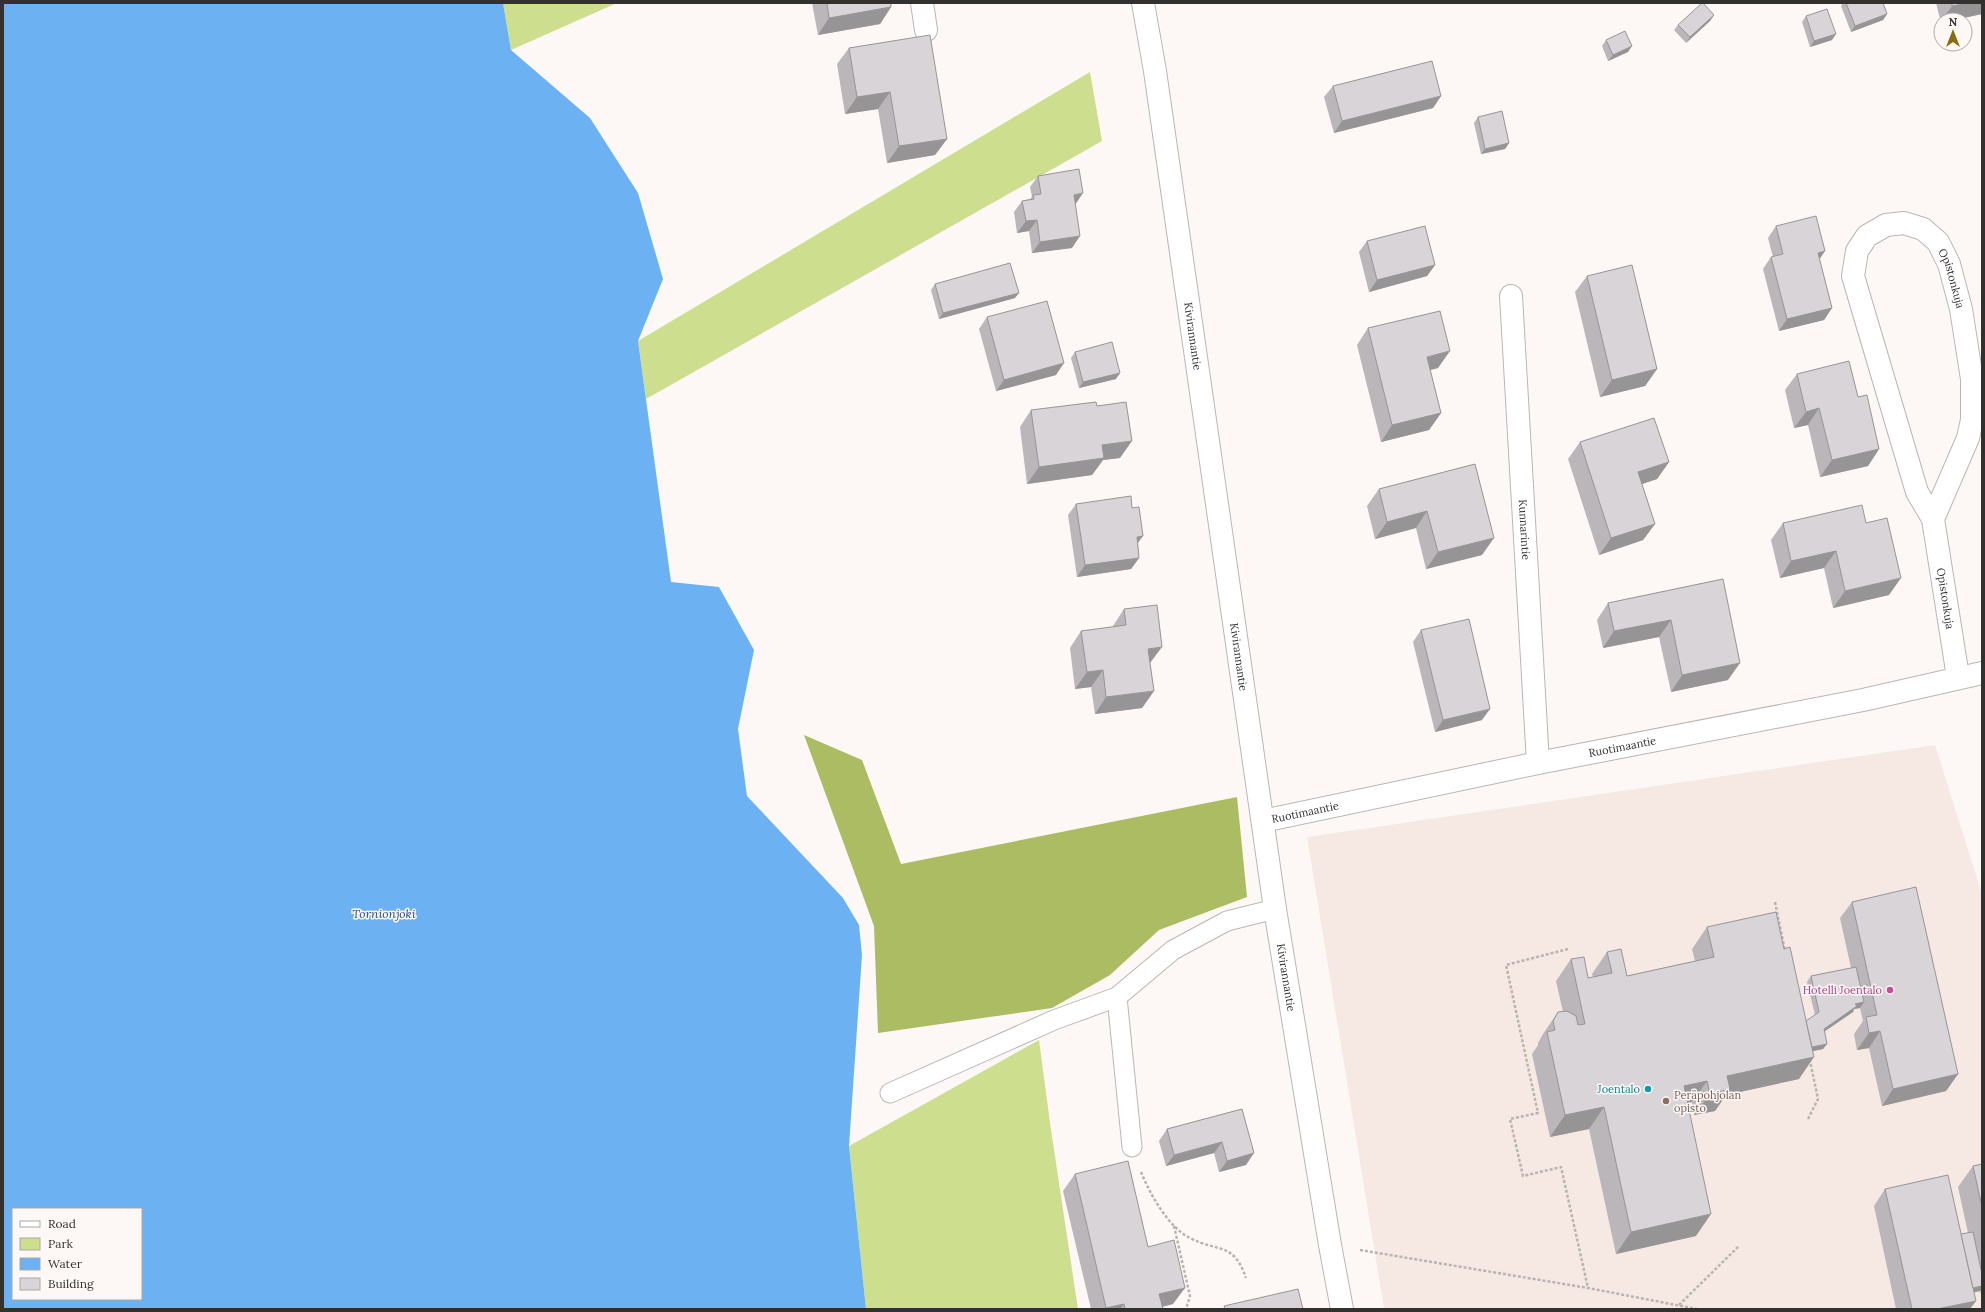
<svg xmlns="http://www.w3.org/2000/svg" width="1985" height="1312" viewBox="0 0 1985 1312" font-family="Lora,serif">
  <rect width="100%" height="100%" fill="#fdf8f6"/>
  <polygon fill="#f6e9e4" points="1935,745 1982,894 1982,1309 1384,1309 1307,837"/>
  <g fill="#cdde8e">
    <polygon points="503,3 617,3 511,50"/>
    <polygon points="1090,72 1102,141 646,399 638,341"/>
    <polygon points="1039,1040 1050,1123 1078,1309 866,1309 849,1146"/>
  </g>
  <polygon fill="#abbc63" points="804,735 862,760 901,864 1237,797 1247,897 1159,930 1110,975 1052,1008 878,1033 874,926"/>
  <path fill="#6cb1f1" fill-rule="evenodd" d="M3,3H503L511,50L590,118L638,193L663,279L638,341L671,582L719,587L754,650L738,729L747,796L843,898L859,925L862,955L849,1146L866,1309H3ZM13,1209H141V1299H13Z"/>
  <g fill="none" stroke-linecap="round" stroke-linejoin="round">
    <defs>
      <g id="service">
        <polyline points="1117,997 1132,1147"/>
        <polyline points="890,1093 1054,1020 1117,997 1173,950 1227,921 1275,909"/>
      </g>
      <g id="minor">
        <polyline points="922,3 926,30"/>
        <path id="s1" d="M1511,296L1538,763"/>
        <path id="s2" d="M1933,519L1917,492L1853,276L1857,251L1867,236L1886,225L1904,223L1923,229L1938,242L1949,264L1961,309L1972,379V420L1968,438L1933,519L1958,677"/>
        <path id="s3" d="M1263,821L1538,763L1863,700L1982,673"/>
      </g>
      <g id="tertiary">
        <path id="s4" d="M1143,3L1155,71L1275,909L1330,1245L1342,1309"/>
      </g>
    </defs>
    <use href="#service" stroke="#bab6b4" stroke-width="21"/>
    <use href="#minor" stroke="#bab6b4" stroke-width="24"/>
    <use href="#tertiary" stroke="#bab6b4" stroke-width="24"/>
    <g stroke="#b8b4b2" stroke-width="2.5" stroke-dasharray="3 2" stroke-linecap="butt">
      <polyline points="1775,902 1785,951"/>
      <polyline points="1568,949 1506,965 1538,1113 1510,1119 1523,1176 1561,1167 1588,1288"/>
      <polyline points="1808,1119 1818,1099 1810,1061"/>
      <path d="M1141,1172C1150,1194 1168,1227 1190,1238C1219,1253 1233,1241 1246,1278"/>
      <polyline points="1174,1226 1190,1296 1186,1309"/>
      <polyline points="1360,1250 1588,1288 1697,1309"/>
      <polyline points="1679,1305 1739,1246"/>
    </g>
    <use href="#service" stroke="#fff" stroke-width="19"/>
    <use href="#minor" stroke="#fff" stroke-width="22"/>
    <use href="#tertiary" stroke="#fff" stroke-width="22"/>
  </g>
  <g fill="#bab6b9">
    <polygon points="812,3 891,3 891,7 880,24 818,35"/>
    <polygon points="1843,3 1883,3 1887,14 1883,20 1851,32 1841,6"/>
    <polygon points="1936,3 1982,3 1982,14 1954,20 1941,20 1941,23"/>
    <polygon points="1714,15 1710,21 1686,43 1674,30 1678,25"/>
    <polygon points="1806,16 1832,40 1810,47 1802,22"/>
    <polygon points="1606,40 1628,52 1608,61 1602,46"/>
    <polygon points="849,48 947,139 935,155 887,163 878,109 845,114 837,64"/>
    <polygon points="1333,86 1441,96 1433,108 1334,133 1324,97"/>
    <polygon points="1478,117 1509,143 1505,149 1481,154 1474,123"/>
    <polygon points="1038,176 1075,204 1072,248 1032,253 1029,231 1017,233 1014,212 1022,201 1030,199 1032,197 1030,187"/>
    <polygon points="1776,226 1819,259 1832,308 1824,320 1779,331 1763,269 1771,257 1773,257 1768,238"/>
    <polygon points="1367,241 1435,265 1427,276 1369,292 1359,252"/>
    <polygon points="1587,276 1657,369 1645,386 1600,397 1575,292"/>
    <polygon points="935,284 1015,298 939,319 931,290"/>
    <polygon points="987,317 1056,375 996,391 979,329"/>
    <polygon points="1368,328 1438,368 1430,370 1441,413 1429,430 1381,442 1357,345"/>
    <polygon points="1075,352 1116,379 1079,388 1071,358"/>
    <polygon points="1797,374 1858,397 1879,449 1868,466 1820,477 1808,425 1794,428 1785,390"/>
    <polygon points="1097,406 1120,458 1103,460 1092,475 1027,484 1020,427 1031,410"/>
    <polygon points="1580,442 1669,462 1657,479 1642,484 1655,524 1643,540 1599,555 1568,459"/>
    <polygon points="1475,464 1482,555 1426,569 1416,528 1375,539 1367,506 1379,489"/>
    <polygon points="1076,504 1138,544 1139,558 1131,569 1077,577 1068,515"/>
    <polygon points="1783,523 1866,523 1889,595 1833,608 1824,568 1780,578 1771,540"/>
    <polygon points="1723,579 1728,680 1671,692 1659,637 1603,648 1597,620 1608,603"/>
    <polygon points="1124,609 1150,663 1154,691 1142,708 1095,714 1091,687 1075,689 1070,648 1081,631 1113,627 1113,626"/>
    <polygon points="1421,630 1482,720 1435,732 1413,642"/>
    <polygon points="1852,902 1958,1074 1946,1091 1882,1106 1869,1048 1857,1050 1854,1034 1863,1021 1860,1008 1854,1009 1853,1012 1824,1032 1827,1044 1823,1049 1813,1051 1799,1079 1726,1095 1715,1111 1694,1115 1692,1102 1687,1103 1696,1236 1616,1254 1589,1129 1550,1137 1532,1054 1538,1045 1538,1043 1543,1034 1558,1012 1563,1012 1556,981 1571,959 1588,978 1593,977 1592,974 1607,952 1627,976 1695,961 1692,949 1707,927 1784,949 1806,1021 1815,1015 1807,982 1811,976 1851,968 1840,918"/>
    <polygon points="1242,1109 1246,1165 1219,1172 1214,1153 1166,1166 1159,1141 1167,1129"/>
    <polygon points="1982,1164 1982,1298 1980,1291 1974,1292 1970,1309 1896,1309 1874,1206 1885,1189 1961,1234 1968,1233 1958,1187 1973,1166"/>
    <polygon points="1075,1174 1148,1247 1173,1304 1162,1307 1163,1309 1091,1309 1063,1191"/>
  </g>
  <g fill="#979496">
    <polygon points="1967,3 1982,3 1982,14 1954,20 1942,20 1952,6"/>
    <polygon points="891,7 880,24 818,35 829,18"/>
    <polygon points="1887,14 1883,20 1851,32 1855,26"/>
    <polygon points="1714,15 1710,21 1686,43 1690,37"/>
    <polygon points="1836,34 1832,40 1810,47 1814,41"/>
    <polygon points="1632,46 1628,52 1608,61 1613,55"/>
    <polygon points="890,92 878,109 845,114 857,97"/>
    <polygon points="1441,96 1433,108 1334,133 1342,121"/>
    <polygon points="947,139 935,155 887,163 899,146"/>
    <polygon points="1509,143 1505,149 1481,154 1485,149"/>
    <polygon points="1083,193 1075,205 1074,195"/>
    <polygon points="1037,220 1029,231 1017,233 1026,221"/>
    <polygon points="1080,236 1072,248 1032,253 1040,242"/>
    <polygon points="1825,251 1817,263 1818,253"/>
    <polygon points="1435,265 1427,276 1369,292 1377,280"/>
    <polygon points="1019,293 1015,298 939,319 943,313"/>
    <polygon points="1832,308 1824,320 1779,331 1787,319"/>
    <polygon points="1450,351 1438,368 1415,374 1427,357"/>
    <polygon points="1064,363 1056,375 996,391 1004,380"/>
    <polygon points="1657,369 1645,386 1600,397 1612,380"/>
    <polygon points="1120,373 1116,379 1079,388 1083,382"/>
    <polygon points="1819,408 1808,425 1794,428 1806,412"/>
    <polygon points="1441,413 1429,430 1381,442 1392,425"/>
    <polygon points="1132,441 1120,458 1103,460 1092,475 1027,484 1039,467 1102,445"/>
    <polygon points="1879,449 1868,466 1820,477 1832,460"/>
    <polygon points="1669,462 1657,479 1627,489 1638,472"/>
    <polygon points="1427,511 1416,528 1375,539 1387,522"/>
    <polygon points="1655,524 1643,540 1599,555 1611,538"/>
    <polygon points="1143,536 1135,547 1137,537"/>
    <polygon points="1494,538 1482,555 1426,569 1438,552"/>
    <polygon points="1836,551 1824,568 1780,578 1791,561"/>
    <polygon points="1139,558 1131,569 1077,577 1085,565"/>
    <polygon points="1901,578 1889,595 1833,608 1845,591"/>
    <polygon points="1671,620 1659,637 1603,648 1614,631"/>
    <polygon points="1162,647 1150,663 1136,666 1148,649"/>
    <polygon points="1740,663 1728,680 1671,692 1682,675"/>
    <polygon points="1103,670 1091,687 1075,689 1087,672"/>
    <polygon points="1154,691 1142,708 1095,714 1106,697"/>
    <polygon points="1490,709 1482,720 1435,732 1443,720"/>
    <polygon points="1864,1002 1860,1008 1854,1009 1853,1012 1819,1035 1824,1029 1855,1004"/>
    <polygon points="1880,1031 1869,1048 1857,1050 1869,1033"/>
    <polygon points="1827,1044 1823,1049 1794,1055 1798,1050"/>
    <polygon points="1814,1057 1799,1079 1726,1095 1715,1111 1694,1115 1710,1094 1727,1076"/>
    <polygon points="1958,1074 1946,1091 1882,1106 1893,1089"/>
    <polygon points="1707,1081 1692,1102 1668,1107 1684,1086"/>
    <polygon points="1604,1107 1589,1129 1550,1137 1565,1115"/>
    <polygon points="1222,1142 1214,1153 1166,1166 1174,1155"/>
    <polygon points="1254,1153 1246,1165 1219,1172 1227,1161"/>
    <polygon points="1711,1214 1696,1236 1616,1254 1631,1232"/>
    <polygon points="1982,1286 1982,1289 1980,1291 1959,1296 1963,1290"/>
    <polygon points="1185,1288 1173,1304 1153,1309 1159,1294"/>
    <polygon points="1976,1301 1970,1309 1937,1309"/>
    <polygon points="1124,1304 1120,1309 1106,1309 1106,1308"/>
  </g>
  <g fill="#d8d4d7" stroke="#979496">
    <polygon points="827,3 891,3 891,7 829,18"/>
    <polygon points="1702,3 1703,3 1714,15 1690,37 1678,25"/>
    <polygon points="1846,3 1883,3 1887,14 1855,26"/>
    <polygon points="1952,3 1967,3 1952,6"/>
    <polygon points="1827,9 1836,34 1814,41 1806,16"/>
    <polygon points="1625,31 1632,46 1613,55 1606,40"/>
    <polygon points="930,35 947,139 899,146 890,92 857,97 849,48"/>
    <polygon points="1432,61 1441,96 1342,121 1333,86"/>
    <polygon points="1502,111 1509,143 1485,149 1478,117"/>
    <polygon points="1079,169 1083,193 1074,195 1080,236 1040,242 1037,220 1026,221 1022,201 1034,199 1033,195 1041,194 1038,176"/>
    <polygon points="1816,216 1825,251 1818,253 1832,308 1787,319 1771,257 1783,254 1776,226"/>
    <polygon points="1425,226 1435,265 1377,280 1367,241"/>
    <polygon points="1010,263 1019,293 943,313 935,284"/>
    <polygon points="1632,265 1657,369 1612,380 1587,276"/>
    <polygon points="1047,301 1064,363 1004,380 987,317"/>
    <polygon points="1440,311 1450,351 1427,357 1441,413 1392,425 1368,328"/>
    <polygon points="1112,342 1120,373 1083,382 1075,352"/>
    <polygon points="1849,361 1858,397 1867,395 1879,449 1832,460 1819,408 1806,412 1797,374"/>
    <polygon points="1096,402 1097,406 1126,402 1132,441 1102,445 1104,458 1039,467 1031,410"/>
    <polygon points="1654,418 1669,462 1638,472 1655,524 1611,538 1580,442"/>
    <polygon points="1475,464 1494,538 1438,552 1427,511 1387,522 1379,489"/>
    <polygon points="1131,496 1132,508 1139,507 1143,536 1137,537 1139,558 1085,565 1076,504"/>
    <polygon points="1862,505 1866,523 1887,518 1901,578 1845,591 1836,551 1791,561 1783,523"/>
    <polygon points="1723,579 1740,663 1682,675 1671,620 1614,631 1608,603"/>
    <polygon points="1157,605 1162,647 1148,649 1154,691 1106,697 1103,670 1087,672 1081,631 1126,625 1124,609"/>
    <polygon points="1469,619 1490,709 1443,720 1421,630"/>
    <polygon points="1916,887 1958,1074 1893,1089 1880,1031 1869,1033 1866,1017 1877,1015 1852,902"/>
    <polygon points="1776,912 1784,949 1790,947 1814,1057 1727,1076 1730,1089 1710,1094 1707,1081 1684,1086 1711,1214 1631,1232 1604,1107 1565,1115 1547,1032 1555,1030 1553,1021 1558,1012 1567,1011 1576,1016 1578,1025 1585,1024 1571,959 1584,957 1588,978 1612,973 1607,952 1621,949 1627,976 1714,957 1707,927"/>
    <polygon points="1856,967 1864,1002 1855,1004 1857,1006 1824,1029 1827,1044 1812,1047 1806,1021 1819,1012 1811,976"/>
    <polygon points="1242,1109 1254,1153 1227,1161 1222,1142 1174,1155 1167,1129"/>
    <polygon points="1128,1161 1148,1247 1174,1240 1185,1288 1159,1294 1163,1309 1125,1309 1124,1304 1106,1308 1075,1174"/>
    <polygon points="1982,1164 1982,1207 1973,1166"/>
    <polygon points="1948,1175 1976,1301 1937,1309 1912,1309 1885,1189"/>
    <polygon points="1973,1232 1982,1274 1982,1286 1973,1288 1961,1234"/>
    <polygon points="1298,1289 1303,1309 1225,1309 1224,1306"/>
  </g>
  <circle fill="#d1479c" stroke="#fdf8f6" stroke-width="1.5" cx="1890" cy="990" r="4"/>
  <circle fill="#0f9aa8" stroke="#fdf8f6" stroke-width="1.5" cx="1648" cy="1089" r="4"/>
  <circle fill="#8d6e63" stroke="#fdf8f6" stroke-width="1.5" cx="1666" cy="1101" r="4"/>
  <g text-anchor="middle" stroke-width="3" stroke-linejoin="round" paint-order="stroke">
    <g font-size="11" fill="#333130" stroke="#fdf8f6">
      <text dy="4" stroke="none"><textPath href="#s2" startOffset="419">Opistonkuja</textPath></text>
      <text dy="4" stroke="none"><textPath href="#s4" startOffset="337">Kivirannantie</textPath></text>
      <text dy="4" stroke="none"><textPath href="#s1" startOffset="234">Kunnarintie</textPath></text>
      <text dy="4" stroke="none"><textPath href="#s2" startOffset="750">Opistonkuja</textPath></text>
      <text dy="4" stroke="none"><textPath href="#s4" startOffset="661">Kivirannantie</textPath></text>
      <text dy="4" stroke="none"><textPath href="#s3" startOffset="367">Ruotimaantie</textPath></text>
      <text dy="4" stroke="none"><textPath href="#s3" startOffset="43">Ruotimaantie</textPath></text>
      <text dy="4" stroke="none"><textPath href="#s4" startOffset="985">Kivirannantie</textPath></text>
    </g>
    <g font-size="11" fill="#b23c85" stroke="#fdf8f6" text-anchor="end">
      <text x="1882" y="994">Hotelli Joentalo</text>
    </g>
    <g font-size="11" fill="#0d838f" stroke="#fdf8f6" text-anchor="end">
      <text x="1640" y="1093">Joentalo</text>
    </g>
    <g font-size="11" fill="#785e54" stroke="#fdf8f6" text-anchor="start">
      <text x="1674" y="1099">Peräpohjolan<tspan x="1674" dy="13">opisto</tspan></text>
    </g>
    <g font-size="12" font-style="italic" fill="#1f507a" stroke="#fdf8f6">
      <text x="384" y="918">Tornionjoki</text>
    </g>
  </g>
  <rect width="1985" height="1312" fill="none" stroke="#333130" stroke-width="8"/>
  <rect x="12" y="1208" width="130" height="92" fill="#fdf8f6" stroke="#aca8a7"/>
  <rect x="20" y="1221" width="20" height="6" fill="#ffffff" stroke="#aca8a7"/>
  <text x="48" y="1228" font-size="12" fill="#333130">Road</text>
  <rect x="20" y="1238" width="20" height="12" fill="#cdde8e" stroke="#aca8a7"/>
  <text x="48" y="1248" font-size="12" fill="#333130">Park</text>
  <rect x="20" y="1258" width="20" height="12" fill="#6cb1f1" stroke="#aca8a7"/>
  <text x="48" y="1268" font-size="12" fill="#333130">Water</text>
  <rect x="20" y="1278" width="20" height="12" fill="#d8d4d7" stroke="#aca8a7"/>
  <text x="48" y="1288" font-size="12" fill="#333130">Building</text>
  <g transform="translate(1953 32)"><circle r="19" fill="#fdf8f6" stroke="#aca8a7"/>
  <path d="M0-3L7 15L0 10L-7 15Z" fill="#886e0e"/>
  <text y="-6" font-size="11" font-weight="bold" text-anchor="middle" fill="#333130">N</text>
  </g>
</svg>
